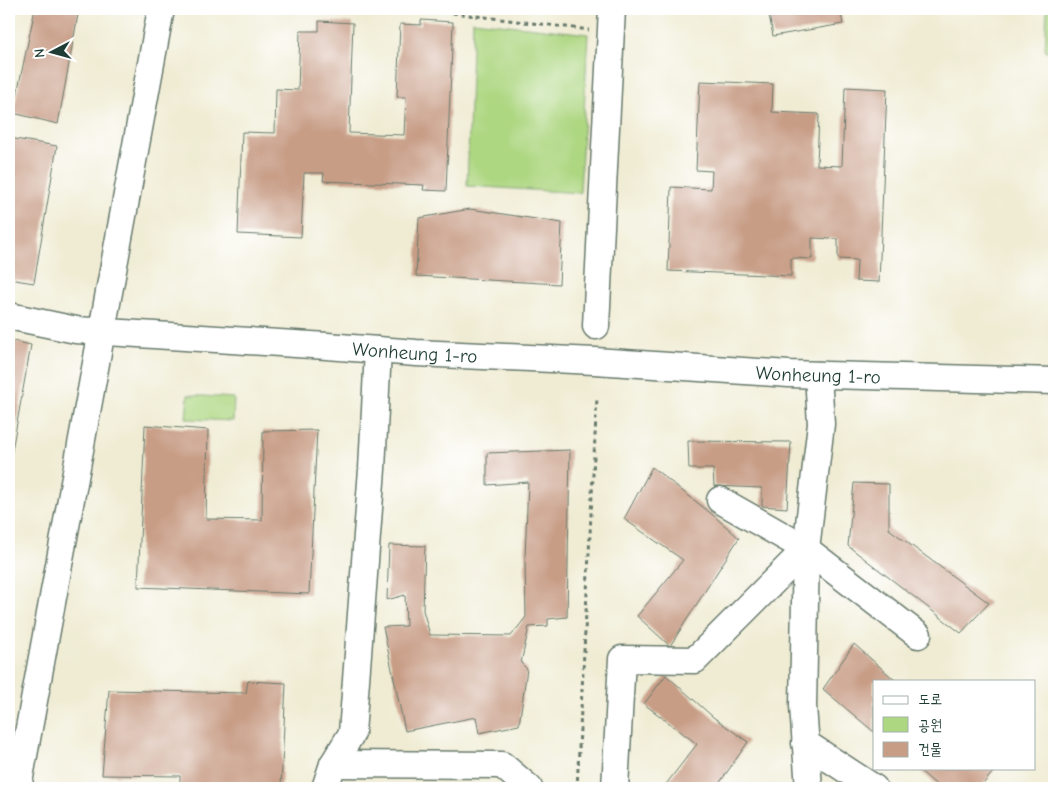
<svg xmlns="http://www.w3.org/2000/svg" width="1063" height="797" viewBox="0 0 1063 797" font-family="'Comic Neue','Poor Story',sans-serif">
  <rect width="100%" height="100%" fill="#fff"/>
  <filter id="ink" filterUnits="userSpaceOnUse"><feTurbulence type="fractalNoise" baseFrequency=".02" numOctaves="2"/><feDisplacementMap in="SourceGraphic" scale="10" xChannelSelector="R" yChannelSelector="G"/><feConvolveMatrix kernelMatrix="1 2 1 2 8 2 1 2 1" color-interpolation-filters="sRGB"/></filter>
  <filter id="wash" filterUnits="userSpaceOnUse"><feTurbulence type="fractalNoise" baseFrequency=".0096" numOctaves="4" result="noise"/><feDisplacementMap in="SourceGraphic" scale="20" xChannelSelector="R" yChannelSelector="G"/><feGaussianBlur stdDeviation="1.12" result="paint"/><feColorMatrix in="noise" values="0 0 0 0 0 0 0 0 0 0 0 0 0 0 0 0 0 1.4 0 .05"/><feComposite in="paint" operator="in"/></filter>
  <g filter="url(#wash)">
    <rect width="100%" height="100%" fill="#f0ecd4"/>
    <g fill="#aed782" stroke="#668a5b">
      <polygon points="1047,9 1054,9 1054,51 1045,51"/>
      <polygon points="473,21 588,34 580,193 467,186"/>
      <polygon points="188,395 234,398 233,421 186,419"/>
    </g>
    <g id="blocks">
      <g fill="#c89d86">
        <polygon points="35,9 79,9 58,124 13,113"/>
        <polygon points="768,9 840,9 843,24 773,36"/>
        <polygon points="421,20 453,22 446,191 423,190 424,185 323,181 324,173 304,173 301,237 238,234 242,132 275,133 276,89 298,90 300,31 319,31 319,21 353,23 349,133 404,135 406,97 397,97 400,24 421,25"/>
        <polygon points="700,81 773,84 772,112 819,114 817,165 842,166 845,87 887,89 879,282 856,281 857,260 838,259 838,239 812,238 812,259 791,258 791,276 668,271 671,187 711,189 712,171 696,170"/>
        <polygon points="9,138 57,146 34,283 9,279"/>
        <polygon points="470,209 562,223 559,284 416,276 419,218"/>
        <polygon points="9,340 31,345 11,456 9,455"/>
        <polygon points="145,425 208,430 206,519 262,520 263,431 317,430 309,594 138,587"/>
        <polygon points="688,441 791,442 787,508 762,506 762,488 714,486 713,469 689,469"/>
        <polygon points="570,450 567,617 548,619 548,626 529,627 521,663 527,669 519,725 479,733 476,717 405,731 383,627 406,626 405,595 387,600 389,545 425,546 423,610 430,635 511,636 526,617 525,559 528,482 487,485 487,453"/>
        <polygon points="652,467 713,515 739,538 670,646 637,616 683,560 624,519"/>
        <polygon points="854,483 889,484 889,529 989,603 961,633 848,546"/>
        <polygon points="854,644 896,681 874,681 874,732 823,689"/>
        <polygon points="666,675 713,717 748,742 716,788 663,788 697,744 644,704"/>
        <polygon points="248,681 286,683 281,788 180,788 180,776 102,775 109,690 246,693"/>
        <polygon points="917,768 996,768 980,788 940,788"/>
      </g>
    </g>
  </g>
  <g filter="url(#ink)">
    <use href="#blocks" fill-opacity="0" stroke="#687a6c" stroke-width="1"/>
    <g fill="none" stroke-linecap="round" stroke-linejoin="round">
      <defs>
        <g id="minor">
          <path id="s1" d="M9,316L76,330L327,346L416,353L595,361L789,374L1054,381"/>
          <polyline points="596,326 612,9"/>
          <polyline points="720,500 806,549 918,635"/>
          <polyline points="805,743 874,788"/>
          <polyline points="333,764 502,765 529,788"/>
          <polyline points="18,788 161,9"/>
          <polyline points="325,788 333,764 352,733 372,469 378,350"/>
          <polyline points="615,788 622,659 695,660 806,549"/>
          <polyline points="809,788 803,706 806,549 821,424 818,375"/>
        </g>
      </defs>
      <use href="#minor" stroke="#687a6c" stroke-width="29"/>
      <g stroke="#687a6c" stroke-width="3" stroke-dasharray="4 4" stroke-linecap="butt">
        <polyline points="421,9 589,30"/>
        <polyline points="577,788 597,397"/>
      </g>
      <use href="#minor" stroke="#fff" stroke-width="26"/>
    </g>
  </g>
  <g text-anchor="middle" stroke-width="4" stroke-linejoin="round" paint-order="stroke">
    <g font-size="19" fill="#1f3d34" stroke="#fff">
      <text dy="7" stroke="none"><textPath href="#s1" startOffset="408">Wonheung 1-ro</textPath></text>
      <text dy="7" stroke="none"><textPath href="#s1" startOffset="812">Wonheung 1-ro</textPath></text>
    </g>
  </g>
  <rect width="1063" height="797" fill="none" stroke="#fff" stroke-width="30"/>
  <rect x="873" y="680" width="162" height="90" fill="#ffffff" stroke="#a5b1ae"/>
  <rect x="883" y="696" width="25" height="8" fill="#ffffff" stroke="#a5b1ae"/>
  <text x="918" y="704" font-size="15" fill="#1f3d34">도로</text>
  <rect x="883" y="717" width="25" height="15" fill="#aed782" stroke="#a5b1ae"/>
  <text x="918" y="730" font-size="15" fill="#1f3d34">공원</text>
  <rect x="883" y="742" width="25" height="15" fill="#c89d86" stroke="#a5b1ae"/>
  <text x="918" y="754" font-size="15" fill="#1f3d34">건물</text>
  <g transform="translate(52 52) rotate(264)" stroke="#ffffff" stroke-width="4" paint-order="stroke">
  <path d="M0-4L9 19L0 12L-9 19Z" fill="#1f3d34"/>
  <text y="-8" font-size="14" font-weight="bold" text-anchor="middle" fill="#1f3d34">N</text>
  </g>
</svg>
